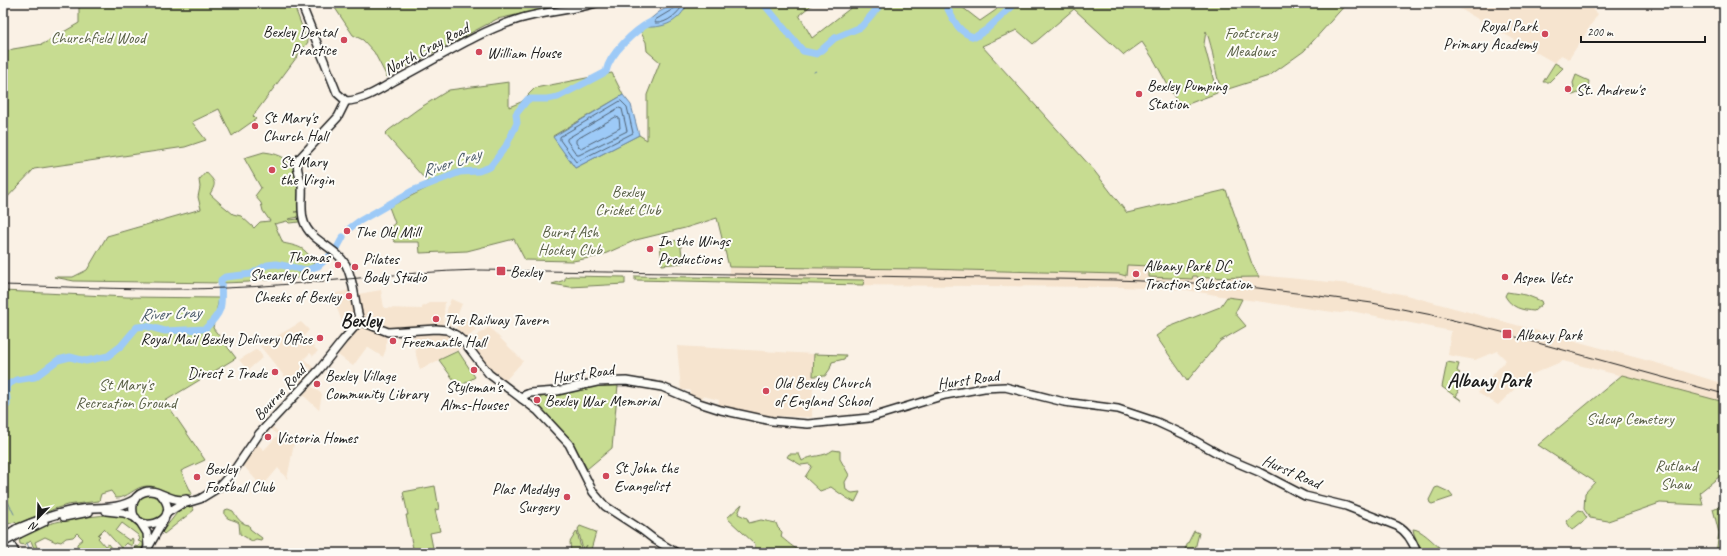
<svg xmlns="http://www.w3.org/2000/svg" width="1727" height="556" viewBox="0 0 1727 556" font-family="Caveat,sans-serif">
  <rect width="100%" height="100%" fill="#faf1e5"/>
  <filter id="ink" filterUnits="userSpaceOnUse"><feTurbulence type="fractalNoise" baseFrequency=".025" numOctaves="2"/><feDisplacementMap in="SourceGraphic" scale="8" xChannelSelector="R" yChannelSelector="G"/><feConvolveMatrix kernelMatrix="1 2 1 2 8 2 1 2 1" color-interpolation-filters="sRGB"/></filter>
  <g filter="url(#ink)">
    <g fill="#f6e4cf">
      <polygon points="1450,3 1587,3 1598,14 1569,59 1561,55 1555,63"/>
      <polygon points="1125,260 1149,260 1149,275 1197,276 1198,278 1259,277 1258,275 1350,284 1406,295 1660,364 1724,384 1724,402 1563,361 1528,376 1498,405 1478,393 1487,381 1506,360 1497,351 1475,360 1448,355 1451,331 1351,311 1340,313 1227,297 1187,290 1121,287 829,285 729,282 729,267 924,269 1119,274"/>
      <polygon points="350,290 355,320 354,323 345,332 342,327 342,322 332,294"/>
      <polygon points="381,290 384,308 422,309 422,307 432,302 445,302 443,326 388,328 372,323 364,317 360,309 358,294"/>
      <polygon points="451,299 462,304 453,326 445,323 445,321 448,306"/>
      <polygon points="463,316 476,330 467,338 456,328"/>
      <polygon points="301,322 309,330 303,337 318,351 313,356 310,353 304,359 314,368 312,370 309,367 306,370 310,373 298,388 287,376 285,377 260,346"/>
      <polygon points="361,324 372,330 386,334 386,349 383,357 367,347 353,366 338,355"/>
      <polygon points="489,327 523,361 505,381 487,365 469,341"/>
      <polygon points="441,331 454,336 465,346 420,370 416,355 414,332"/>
      <polygon points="677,346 814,354 812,417 769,416 718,406 719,400 703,396 702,400 690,394 690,390 681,390"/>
      <polygon points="257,349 263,357 248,370 239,360"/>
      <polygon points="311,386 322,394 319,410 303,395"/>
      <polygon points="271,425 291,444 294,444 287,479 278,468 262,487 242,464 256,443 264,450 278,435 269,427"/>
    </g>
    <g fill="#c7dc91" stroke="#727c56">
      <polygon points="79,3 293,3 308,42 253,116 256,119 232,136 219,109 192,122 206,140 185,147 34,169 3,202 3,53 13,49 43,44 79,23"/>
      <polygon points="341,3 573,3 497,19 387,77 374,52 363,40 353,35 335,8"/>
      <path d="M689,3H763L765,5L767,3H814L799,15L812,38L857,3H964L962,7L980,21L996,10L1002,3H1347L1304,51L1269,76L1222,91C1214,73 1214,49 1206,31L1204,44L1217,93L1180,107L1154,60L1142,42L1124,55L1074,9L1033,44L1017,30L982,46L1092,168L1127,213L1226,190L1252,264L1259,277L1198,278L1197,276H1193L1192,279L1149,277V266L1127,265L1126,276L1119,274L924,269L729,267L717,218L685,228L636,240L600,256L573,261L525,260L514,239L467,251L420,253L419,242H395L387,230L395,223L389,207L431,186L385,134L389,130L418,109L449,90L509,82V107L521,102L535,88L612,73L623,95L553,136L575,168L639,135L647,140V95L660,62L647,51L646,42L639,29Z"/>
      <polygon points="1555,63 1563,68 1549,82 1543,82"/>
      <polygon points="1576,75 1589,81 1587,96 1578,93 1573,95 1570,94 1570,92 1574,87 1573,83"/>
      <path d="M264,152C301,156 299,181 299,211L294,212H299V217L288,219L289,220L299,219V222L289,223L287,221L275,224L274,223L283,243C301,247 305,247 314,264L307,268L301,267L298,278L264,280L262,277L249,282L223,283L74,281L54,277H73L87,270L107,236L201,209L198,197L200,187L199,180L206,172C215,182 217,182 210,194L221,204L233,214L241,216L254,228L260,222L270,221L263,211L261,203L255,196L261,188L244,158Z"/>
      <polygon points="680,240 683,263 662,265 660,243"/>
      <polygon points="570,276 625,277 625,284 570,287 552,284 565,280 565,277"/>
      <polygon points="635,276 864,280 863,285 635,280"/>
      <path d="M3,291L127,297L219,298L213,328L236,358L165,401L205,460L181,471L192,494C187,495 181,497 176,496C165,496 159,485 147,486C135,486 127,499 116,498L111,491L101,494L99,501L67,505L54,509L17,524L15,522L8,524L5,523V518L3,515Z"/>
      <path d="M1507,292L1526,295L1541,301L1542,304L1534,311C1521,310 1512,308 1505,296Z"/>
      <polygon points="1227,297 1242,299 1235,313 1246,326 1220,341 1187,381 1156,336 1169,327 1220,307"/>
      <polygon points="458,351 475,377 459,387 439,360"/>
      <polygon points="814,354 846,355 844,359 832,362 830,369 825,376 813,376"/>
      <polygon points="1447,362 1459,364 1457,371 1460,373 1456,376 1459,381 1457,380 1455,383 1460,387 1457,391 1459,392 1456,396 1462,401 1442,387"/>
      <polygon points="1622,375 1724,402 1724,473 1700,492 1703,505 1660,503 1608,521 1590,518 1584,509 1585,493 1595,482 1538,445"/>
      <polygon points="599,385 618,385 612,448 587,469 572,441 538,405 541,402 540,397 559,395"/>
      <path d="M833,450L840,451V459L849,475L845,482L846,490L852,493L860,492L855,502C850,501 835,490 831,487L820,491L805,477L812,466L809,464L801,465L787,457L789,454H799L802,461C812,454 823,458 833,450Z"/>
      <polygon points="435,486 439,509 435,510 440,531 430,533 434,553 414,553 406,515 408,515 403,492"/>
      <polygon points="1438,487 1449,492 1453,497 1432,504 1430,503 1429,500 1435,488"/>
      <circle cx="150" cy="508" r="14"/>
      <path d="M742,504L738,514L747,518L749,523L761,520L776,523L778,528L782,532L781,537C790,544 796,551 808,553H755V544L727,518Z"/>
      <polygon points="1724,504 1724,537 1721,553 1716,553 1719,533 1713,509"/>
      <polygon points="191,505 194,510 164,534 162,532 180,509"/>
      <path d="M228,509L233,511C237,517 240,524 249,525L250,529L262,538L261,540L256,539L252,541L240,534L239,523C233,518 223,521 225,510Z"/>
      <polygon points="1579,510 1582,511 1587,518 1572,530 1566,521"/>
      <path d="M107,515C126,515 133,520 145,535L144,544L140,552L134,551L135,546L138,547L141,542L138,541L140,539L138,535L122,523L116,531L130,541L132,538L133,540L132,546L126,543L122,547L124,553H118L122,549L104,529L98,535L100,536L98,538L105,546L108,544L111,548L105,553H89L84,548L81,550L77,547V544L83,539L77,533L73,537L66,538L61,542L57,541L56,542L45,537L35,542L39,553H36L31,541L24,545L20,544L19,538C44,520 78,518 107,515Z"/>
      <polygon points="580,526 596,532 590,553 583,553 587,545 583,550 578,529"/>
      <path d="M1413,529C1421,529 1434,543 1440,548V553H1422L1414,534Z"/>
      <polygon points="577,531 582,553 571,553 570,542"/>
      <polygon points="1194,531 1199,533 1194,553 1183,553"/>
    </g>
    <g fill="#9dcaf7" stroke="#69849f">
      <path d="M676,3H688C679,22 665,28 645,27L643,25L659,12Z"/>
      <polygon points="623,95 631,105 639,135 575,168 553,137"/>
    </g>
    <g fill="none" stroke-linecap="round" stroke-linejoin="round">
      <g stroke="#506274" stroke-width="1">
        <path d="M677,3L675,8L655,20V23C667,24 679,13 684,3"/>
        <polygon points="621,101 627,107 633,133 576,162 560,140 560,137"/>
        <polygon points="619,108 622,109 627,131 579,155 577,155 567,141 567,139"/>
        <polygon points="616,117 619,118 620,128 581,148 579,147 576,143 576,140"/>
      </g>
      <g stroke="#69849f" stroke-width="1">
        <polyline points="814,72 816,71"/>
        <polyline points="3,492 14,514"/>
        <polyline points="27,543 31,553"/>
      </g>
      <g stroke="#9dcaf7" stroke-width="7">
        <polyline points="763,3 803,51 817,54 835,38 861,27 882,3"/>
        <path d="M945,3C952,17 958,34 975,37L986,30L1016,3"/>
        <path d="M350,228L358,222L412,191L460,172L479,171L490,167L506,146L517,123L516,114L528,99H547L558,97L606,72C609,54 635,30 651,22"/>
        <polyline points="337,248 343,237"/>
        <path d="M3,408L7,405C8,398 5,392 7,385L16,380L35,377L58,360L70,357L86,361L108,356L121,346L137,327L146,326L165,331L205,329C224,310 222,307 221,280L225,277L251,274L267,265L276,264L306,270L318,266L332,254"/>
      </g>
      <defs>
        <g id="major">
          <polyline points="301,3 337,93 346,101"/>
          <path d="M346,101L338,117L299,159C295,168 300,176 302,185C303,197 300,211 304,222C310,241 336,247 346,265C355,283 354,302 360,321L388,332L436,329L447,330L456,335L464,342L489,374L538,411L569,444L593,492L605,506L642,530L655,540L677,553"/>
          <path d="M346,101C363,101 382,88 396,80C437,59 475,33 519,19C544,11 571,11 596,3"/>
          <path d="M522,399L525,395L530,393L557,391L597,382L626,381L662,387L699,403L721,410L772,421L808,424L869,418L945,395L984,388L1005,387L1064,402L1118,409L1157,422L1183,434L1226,458L1259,472L1305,496L1346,506L1397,526C1408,532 1413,542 1417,553"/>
          <path d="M161,495C187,524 128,538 133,505C134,499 138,494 144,492C158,487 169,503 186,499"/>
          <polyline points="106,511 124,513 136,518"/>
          <polyline points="167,513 180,505 200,499 218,488 235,469 259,434 319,370 343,340 360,321"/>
          <polyline points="64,517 89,512"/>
          <polyline points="140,522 147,533 148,547"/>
          <path d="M16,529C35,521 54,514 74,510C94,506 117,511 135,499"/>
          <polyline points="19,534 44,522"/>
          <polyline points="145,553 164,520"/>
        </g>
        <polyline id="highway" points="3,532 15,553"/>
      </defs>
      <use href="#major" stroke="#1c1c1c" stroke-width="10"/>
      <use href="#highway" stroke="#1c1c1c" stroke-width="11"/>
      <use href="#major" stroke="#fdfcf7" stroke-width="7"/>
      <use href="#highway" stroke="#fdfcf7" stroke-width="8"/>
      <g stroke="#1c1c1c" stroke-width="1">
        <path d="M3,285C77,287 151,291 225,288C310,285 394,272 479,270L1116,280L1193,283L1258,288L1372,303L1432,315L1514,335"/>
        <polyline points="1516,337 1724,394"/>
      </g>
      <defs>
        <g id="major-bridge">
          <polyline points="3,537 16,529"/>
          <polyline points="3,543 19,534"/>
        </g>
      </defs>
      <use href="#major-bridge" stroke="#1c1c1c" stroke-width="10" stroke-linecap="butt"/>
      <use href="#major-bridge" stroke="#fdfcf7" stroke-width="7"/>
    </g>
  </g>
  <g fill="#d1495b" stroke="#fdfcf7" stroke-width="1.5">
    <circle cx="1545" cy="34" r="4"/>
    <circle cx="344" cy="40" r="4"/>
    <circle cx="479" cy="52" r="4"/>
    <circle cx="1568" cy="89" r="4"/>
    <circle cx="1139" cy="94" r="4"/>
    <circle cx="255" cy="126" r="4"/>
    <circle cx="272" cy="170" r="4"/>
    <circle cx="347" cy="231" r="4"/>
    <circle cx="650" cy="249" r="4"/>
    <circle cx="338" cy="265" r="4"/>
    <circle cx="355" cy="267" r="4"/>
    <rect x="496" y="266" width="10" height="10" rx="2"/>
    <circle cx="1136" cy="274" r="4"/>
    <circle cx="1505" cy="277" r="4"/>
    <circle cx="349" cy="296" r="4"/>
    <circle cx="436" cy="319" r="4"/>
    <rect x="1502" y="329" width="10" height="10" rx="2"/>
    <circle cx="320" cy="338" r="4"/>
    <circle cx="393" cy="341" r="4"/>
    <circle cx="474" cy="370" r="4"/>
    <circle cx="275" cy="372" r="4"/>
    <circle cx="317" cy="384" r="4"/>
    <circle cx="766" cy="391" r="4"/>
    <circle cx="537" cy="400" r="4"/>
    <circle cx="268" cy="437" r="4"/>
    <circle cx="606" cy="476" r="4"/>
    <circle cx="197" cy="477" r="4"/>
    <circle cx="567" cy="497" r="4"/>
  </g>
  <g text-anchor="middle" stroke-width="4" stroke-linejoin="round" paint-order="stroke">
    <g font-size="16" fill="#1c1c1c" stroke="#fdfcf7" text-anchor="start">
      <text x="1537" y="31" text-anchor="end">Royal Park<tspan x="1537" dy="18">Primary Academy</tspan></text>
      <text x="336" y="37" text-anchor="end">Bexley Dental<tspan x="336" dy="18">Practice</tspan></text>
      <text x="487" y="58">William House</text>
      <text x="1147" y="91">Bexley Pumping<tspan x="1147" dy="18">Station</tspan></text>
      <text x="1576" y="95">St. Andrew's</text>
      <text x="263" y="123">St Mary's<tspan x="263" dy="18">Church Hall</tspan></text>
      <text x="280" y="167">St Mary<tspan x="280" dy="18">the Virgin</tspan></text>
      <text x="355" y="237">The Old Mill</text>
      <text x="658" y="246">In the Wings<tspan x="658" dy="18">Productions</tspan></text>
      <text x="330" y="262" text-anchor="end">Thomas<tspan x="330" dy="18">Shearley Court</tspan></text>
      <text x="363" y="264">Pilates<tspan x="363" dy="18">Body Studio</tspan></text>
      <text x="1144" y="271">Albany Park DC<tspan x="1144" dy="18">Traction Substation</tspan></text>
      <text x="510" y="277">Bexley</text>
      <text x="1513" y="283">Aspen Vets</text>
      <text x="341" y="302" text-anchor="end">Cheeks of Bexley</text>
      <text x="444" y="325">The Railway Tavern</text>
      <text x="1516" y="340">Albany Park</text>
      <text x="312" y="344" text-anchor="end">Royal Mail Bexley Delivery Office</text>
      <text x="401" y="347">Freemantle Hall</text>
      <text x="267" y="378" text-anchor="end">Direct 2 Trade</text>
      <text x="325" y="381">Bexley Village<tspan x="325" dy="18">Community Library</tspan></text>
      <text x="774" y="388">Old Bexley Church<tspan x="774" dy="18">of England School</tspan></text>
      <text x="474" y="392" text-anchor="middle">Styleman's<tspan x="474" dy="18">Alms-Houses</tspan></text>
      <text x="545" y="406">Bexley War Memorial</text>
      <text x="276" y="443">Victoria Homes</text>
      <text x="614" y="473">St John the<tspan x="614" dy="18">Evangelist</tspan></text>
      <text x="205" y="474">Bexley<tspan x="205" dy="18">Football Club</tspan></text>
      <text x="559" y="494" text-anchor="end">Plas Meddyg<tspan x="559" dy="18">Surgery</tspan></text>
    </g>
    <g font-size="16" fill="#585f45" stroke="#fdfcf7">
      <text x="1251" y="38">Footscray<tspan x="1251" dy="18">Meadows</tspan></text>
      <text x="98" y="43">Churchfield Wood</text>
      <text x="628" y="197">Bexley<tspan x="628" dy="18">Cricket Club</tspan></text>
      <text x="570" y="237">Burnt Ash<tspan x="570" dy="18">Hockey Club</tspan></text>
      <text x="126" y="390">St Mary's<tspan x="126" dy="18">Recreation Ground</tspan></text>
      <text x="1630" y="424">Sidcup Cemetery</text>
      <text x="1676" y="471">Rutland<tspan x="1676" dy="18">Shaw</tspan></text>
    </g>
    <g font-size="16" fill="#1c1c1c" stroke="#fdfcf7">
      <text transform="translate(426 48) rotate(-28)" y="6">North Cray Road</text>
      <text transform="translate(583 373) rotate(-8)" y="6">Hurst Road</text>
      <text transform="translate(968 379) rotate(-8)" y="6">Hurst Road</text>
      <text transform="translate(279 392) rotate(-47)" y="6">Bourne Road</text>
      <text transform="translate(1292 471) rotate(24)" y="6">Hurst Road</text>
    </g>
    <g font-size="17" font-style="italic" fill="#495969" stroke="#fdfcf7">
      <text transform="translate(451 162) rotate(-18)" y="6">River Cray</text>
      <text transform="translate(170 313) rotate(-3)" y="6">River Cray</text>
    </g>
    <g font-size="20" font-weight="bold" fill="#1c1c1c" stroke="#fdfcf7">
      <text x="361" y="327">Bexley</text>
      <text x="1489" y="387">Albany Park</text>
    </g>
  </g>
  <rect width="1727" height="556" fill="none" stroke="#fdfcf7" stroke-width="16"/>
  <rect x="8" y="8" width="1711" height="540" fill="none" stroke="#1c1c1c" stroke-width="1.5" filter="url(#ink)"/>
  <g transform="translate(38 518) rotate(203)" stroke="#fdfcf7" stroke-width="3" paint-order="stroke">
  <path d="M0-3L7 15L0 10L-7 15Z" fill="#1c1c1c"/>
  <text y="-6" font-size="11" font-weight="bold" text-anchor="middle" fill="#1c1c1c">N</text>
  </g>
  <path d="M1581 36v6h124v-6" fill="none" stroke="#1c1c1c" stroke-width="2"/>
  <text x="1587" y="36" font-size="12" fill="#1c1c1c" stroke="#fdfcf7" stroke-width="3" paint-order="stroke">200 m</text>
</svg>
